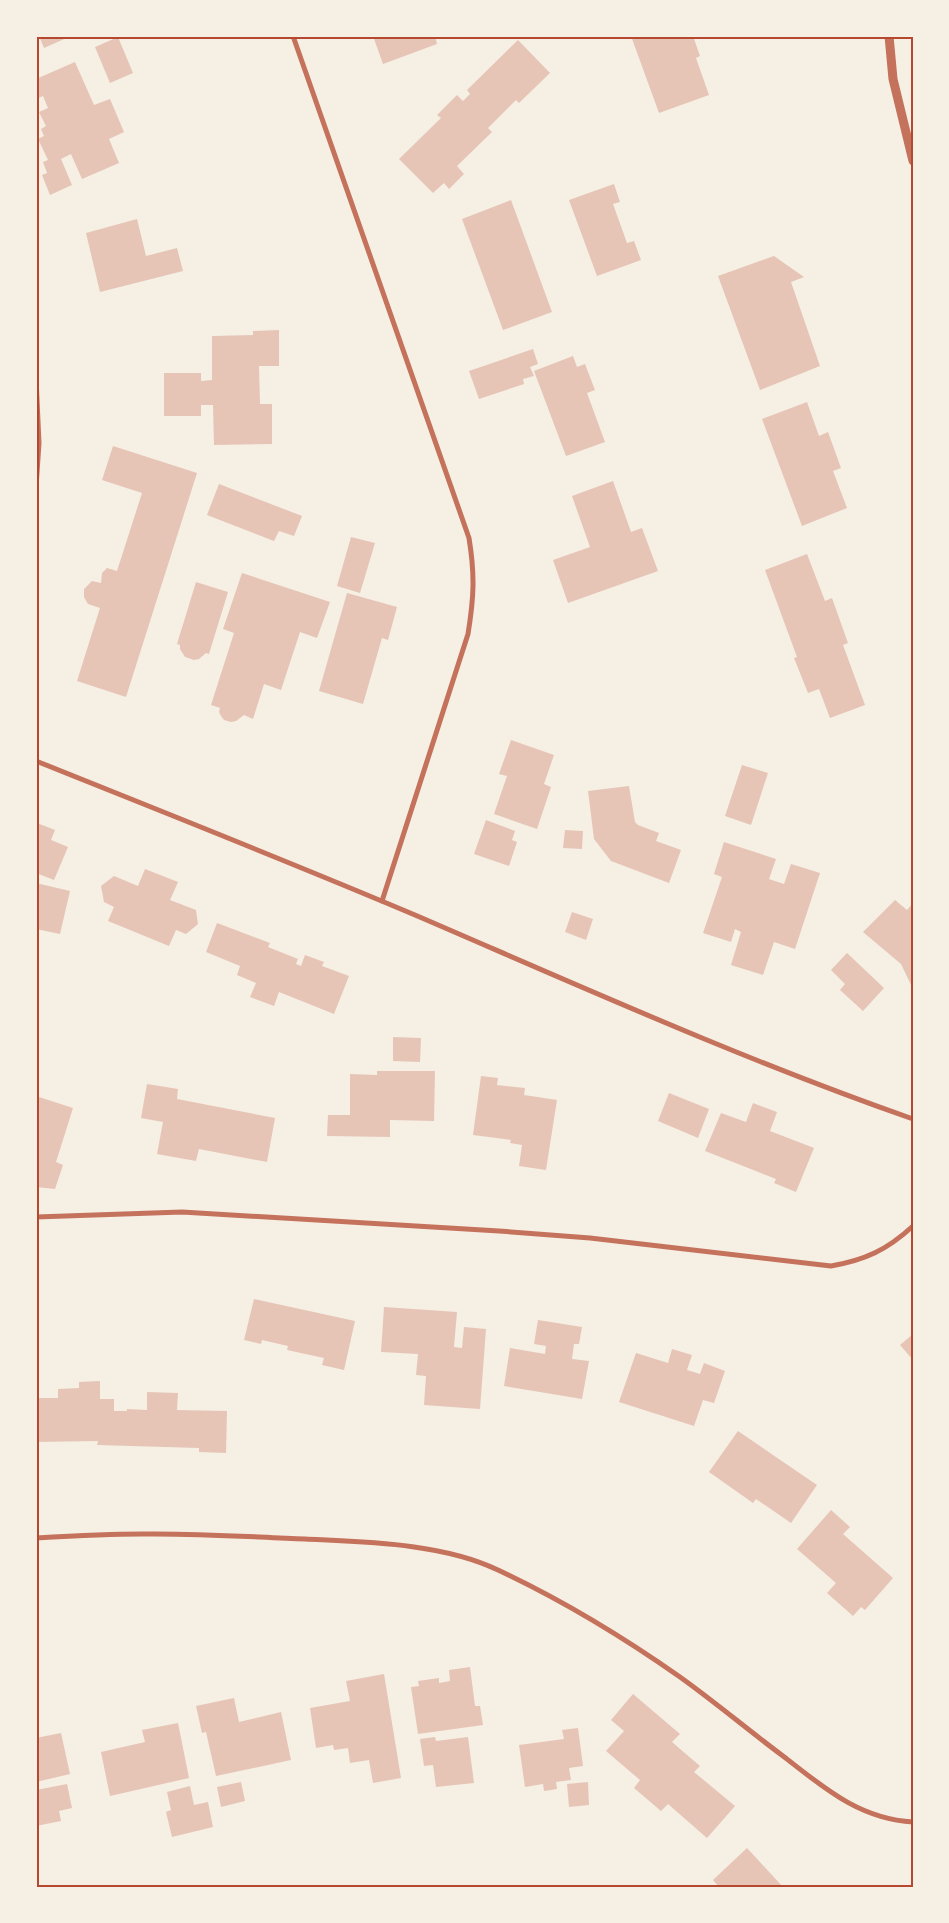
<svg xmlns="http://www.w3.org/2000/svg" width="949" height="1923" viewBox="0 0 949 1923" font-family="Mulish,sans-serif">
  <rect width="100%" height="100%" fill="#f6efe4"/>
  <g fill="#e6c5b7">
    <polygon points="39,36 71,36 44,48"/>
    <polygon points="373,36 435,36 437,44 383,64"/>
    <polygon points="631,36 693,36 700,56 696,58 709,95 659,113"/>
    <polygon points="118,37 133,73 110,83 95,47"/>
    <polygon points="518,40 550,73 519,103 516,100 488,128 492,132 457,166 464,174 449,189 444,183 433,193 399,159 441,118 437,115 457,95 463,101 470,94 467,90"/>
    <polygon points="75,62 94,105 110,99 124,132 109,139 119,163 82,179 71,154 61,159 72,185 50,195 42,175 47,173 43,162 48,160 38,139 44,136 41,129 46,126 39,112 48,108 43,96 36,99 36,79"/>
    <polygon points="614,184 620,202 613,204 627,243 634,241 641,260 597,276 569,200"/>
    <polygon points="511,200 552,312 503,330 462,219"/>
    <polygon points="137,219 146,256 177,248 183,271 100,292 86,233"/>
    <polygon points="774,256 804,277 791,282 820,366 760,390 718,276"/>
    <polygon points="279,330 279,366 259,366 260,404 272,404 272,444 214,445 213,405 201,405 201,416 164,416 164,373 201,373 201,381 212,380 212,336 253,335 253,331"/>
    <polygon points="533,349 538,364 530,367 534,376 523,379 524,384 479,399 469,371"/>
    <polygon points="573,356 577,367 585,364 595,390 587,393 605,442 566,456 534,371"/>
    <polygon points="807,402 819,436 828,432 841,468 833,471 847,508 802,526 762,419"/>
    <polygon points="113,446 197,473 126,697 77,681 100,608 88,604 84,597 84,589 92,581 101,583 102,573 107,568 117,571 142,493 102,480"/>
    <polygon points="613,481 631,532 642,528 658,571 568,603 553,560 590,547 572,496"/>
    <polygon points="219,484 302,516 294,536 279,531 274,541 207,515"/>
    <polygon points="351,537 375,543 360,593 337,586"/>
    <polygon points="807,554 825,601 832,598 848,643 843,645 865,705 830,718 819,689 808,693 794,658 797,657 765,570"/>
    <polygon points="242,573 330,602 317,638 300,632 281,690 264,684 253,719 244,715 236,721 231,722 224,720 221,716 219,712 220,708 211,705 234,633 223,629"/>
    <polygon points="196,582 228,592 209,654 206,653 199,659 194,660 185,657 180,649 180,645 177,644"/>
    <polygon points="347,593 397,607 388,640 382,638 363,704 319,691"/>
    <polygon points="511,740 554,755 544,784 551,787 537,829 494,814 507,776 499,774"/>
    <polygon points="742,765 768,773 751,825 725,816"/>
    <polygon points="629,786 635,822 638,825 659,833 656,841 681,850 669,883 611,861 594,839 588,791"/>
    <polygon points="486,820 515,831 512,840 517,842 509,866 474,854"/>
    <polygon points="37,823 55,830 51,840 68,847 54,880 36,873"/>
    <polygon points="565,830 583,831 582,849 563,848"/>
    <polygon points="724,842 776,859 769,879 784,884 791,864 820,873 795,949 774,942 763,975 731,965 741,932 735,929 731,942 703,933 722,877 714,874"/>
    <polygon points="145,869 178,882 170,900 196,910 198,924 186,934 176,930 169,946 108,921 114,907 104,902 101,886 114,876 138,886"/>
    <polygon points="36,883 70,891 60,934 36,929"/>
    <polygon points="895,900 907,910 913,903 913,989 901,964 863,932"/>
    <polygon points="572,912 593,919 586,940 565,932"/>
    <polygon points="217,923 270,943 268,947 298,959 296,964 301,966 305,955 324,962 322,966 349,976 334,1014 279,992 274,1006 250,997 256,983 237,975 240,966 206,952"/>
    <polygon points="847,953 884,988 863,1011 840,990 845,984 831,970"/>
    <polygon points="393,1037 421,1038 420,1062 393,1061"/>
    <polygon points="377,1071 435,1071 434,1121 390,1120 390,1137 327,1136 328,1115 350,1115 350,1074 377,1075"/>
    <polygon points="481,1076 498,1078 497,1085 525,1088 524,1095 557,1100 546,1170 519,1166 522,1145 510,1143 511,1140 473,1135"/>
    <polygon points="147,1084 178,1089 177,1099 275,1118 267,1162 199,1149 196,1161 157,1154 163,1122 141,1118"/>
    <polygon points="669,1093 709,1109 698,1138 658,1121"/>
    <polygon points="36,1096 73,1108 56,1162 63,1165 55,1189 36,1187"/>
    <polygon points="753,1103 777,1112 770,1131 814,1148 796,1192 774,1183 776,1179 705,1151 721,1113 746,1122"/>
    <polygon points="254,1299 355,1321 344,1370 322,1365 324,1358 287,1350 288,1346 262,1340 261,1344 244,1340"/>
    <polygon points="384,1307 457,1312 454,1347 462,1348 464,1327 486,1329 480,1409 424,1405 426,1376 416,1375 418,1354 381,1352"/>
    <polygon points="538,1320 582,1327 579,1344 574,1344 572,1359 589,1361 582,1399 504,1386 510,1348 545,1354 546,1346 534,1344"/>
    <polygon points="913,1334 913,1360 900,1345"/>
    <polygon points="672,1349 692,1355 687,1370 700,1374 704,1363 725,1371 714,1403 703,1400 694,1426 619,1402 636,1353 668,1363"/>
    <polygon points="100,1381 100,1399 114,1399 114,1411 127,1411 127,1409 147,1410 147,1392 178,1393 177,1410 227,1411 226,1453 199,1452 199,1448 97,1445 98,1441 36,1442 36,1398 58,1398 58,1389 79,1388 79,1382"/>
    <polygon points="738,1431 817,1485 791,1523 756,1499 753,1503 709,1472"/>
    <polygon points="831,1510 850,1527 843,1534 893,1578 865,1610 861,1607 853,1616 827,1593 836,1583 797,1549"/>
    <polygon points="470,1667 475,1706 480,1706 483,1725 418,1734 411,1687 419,1686 418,1681 439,1678 439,1683 450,1681 449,1670"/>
    <polygon points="384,1674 401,1778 373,1783 369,1760 350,1763 348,1748 334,1750 333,1745 316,1748 310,1708 350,1701 346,1681"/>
    <polygon points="633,1694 680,1734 672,1742 700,1766 694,1772 735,1806 707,1838 668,1804 661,1811 634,1788 640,1780 606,1751 624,1731 611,1720"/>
    <polygon points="234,1698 239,1722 281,1712 291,1760 216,1776 206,1732 202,1733 196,1706"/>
    <polygon points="178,1723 189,1778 110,1796 101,1752 145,1742 142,1730"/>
    <polygon points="578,1728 583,1766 569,1768 571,1780 556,1782 557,1789 544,1791 543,1784 525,1787 519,1745 564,1739 562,1730"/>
    <polygon points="61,1733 70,1774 36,1782 36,1738"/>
    <polygon points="435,1737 436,1741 468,1737 474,1783 436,1787 433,1765 424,1766 420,1739"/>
    <polygon points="241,1782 245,1801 221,1807 217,1787"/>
    <polygon points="588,1782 589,1805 569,1807 567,1784"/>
    <polygon points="67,1784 72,1808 59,1811 61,1821 36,1826 36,1790"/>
    <polygon points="190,1786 194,1805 208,1802 213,1827 172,1837 166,1812 171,1810 167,1792"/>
    <polygon points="747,1848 783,1887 719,1887 713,1880"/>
  </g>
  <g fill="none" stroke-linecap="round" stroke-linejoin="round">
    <g stroke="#c5725c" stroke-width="5">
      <path d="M293,36L469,538C475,575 474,597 468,634L382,901"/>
      <polyline points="36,378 39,443 36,487"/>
      <path d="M36,761C163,812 290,862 415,915C580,986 744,1060 913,1119"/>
      <path d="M36,1217L182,1212L499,1231L590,1238L831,1266C865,1260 887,1250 913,1226"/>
      <path d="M36,1538C71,1536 107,1534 142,1534C196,1533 251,1537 305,1539C366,1542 442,1543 498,1570C562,1600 623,1637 680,1677C715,1702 748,1730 783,1756C823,1787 859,1819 913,1822"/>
    </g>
    <polyline stroke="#c5725c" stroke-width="9" points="889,36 893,79 913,161"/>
  </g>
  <rect width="949" height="1923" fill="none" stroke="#f6efe4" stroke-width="75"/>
  <rect x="38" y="38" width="874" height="1848" fill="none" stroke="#b5482f" stroke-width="2"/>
</svg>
